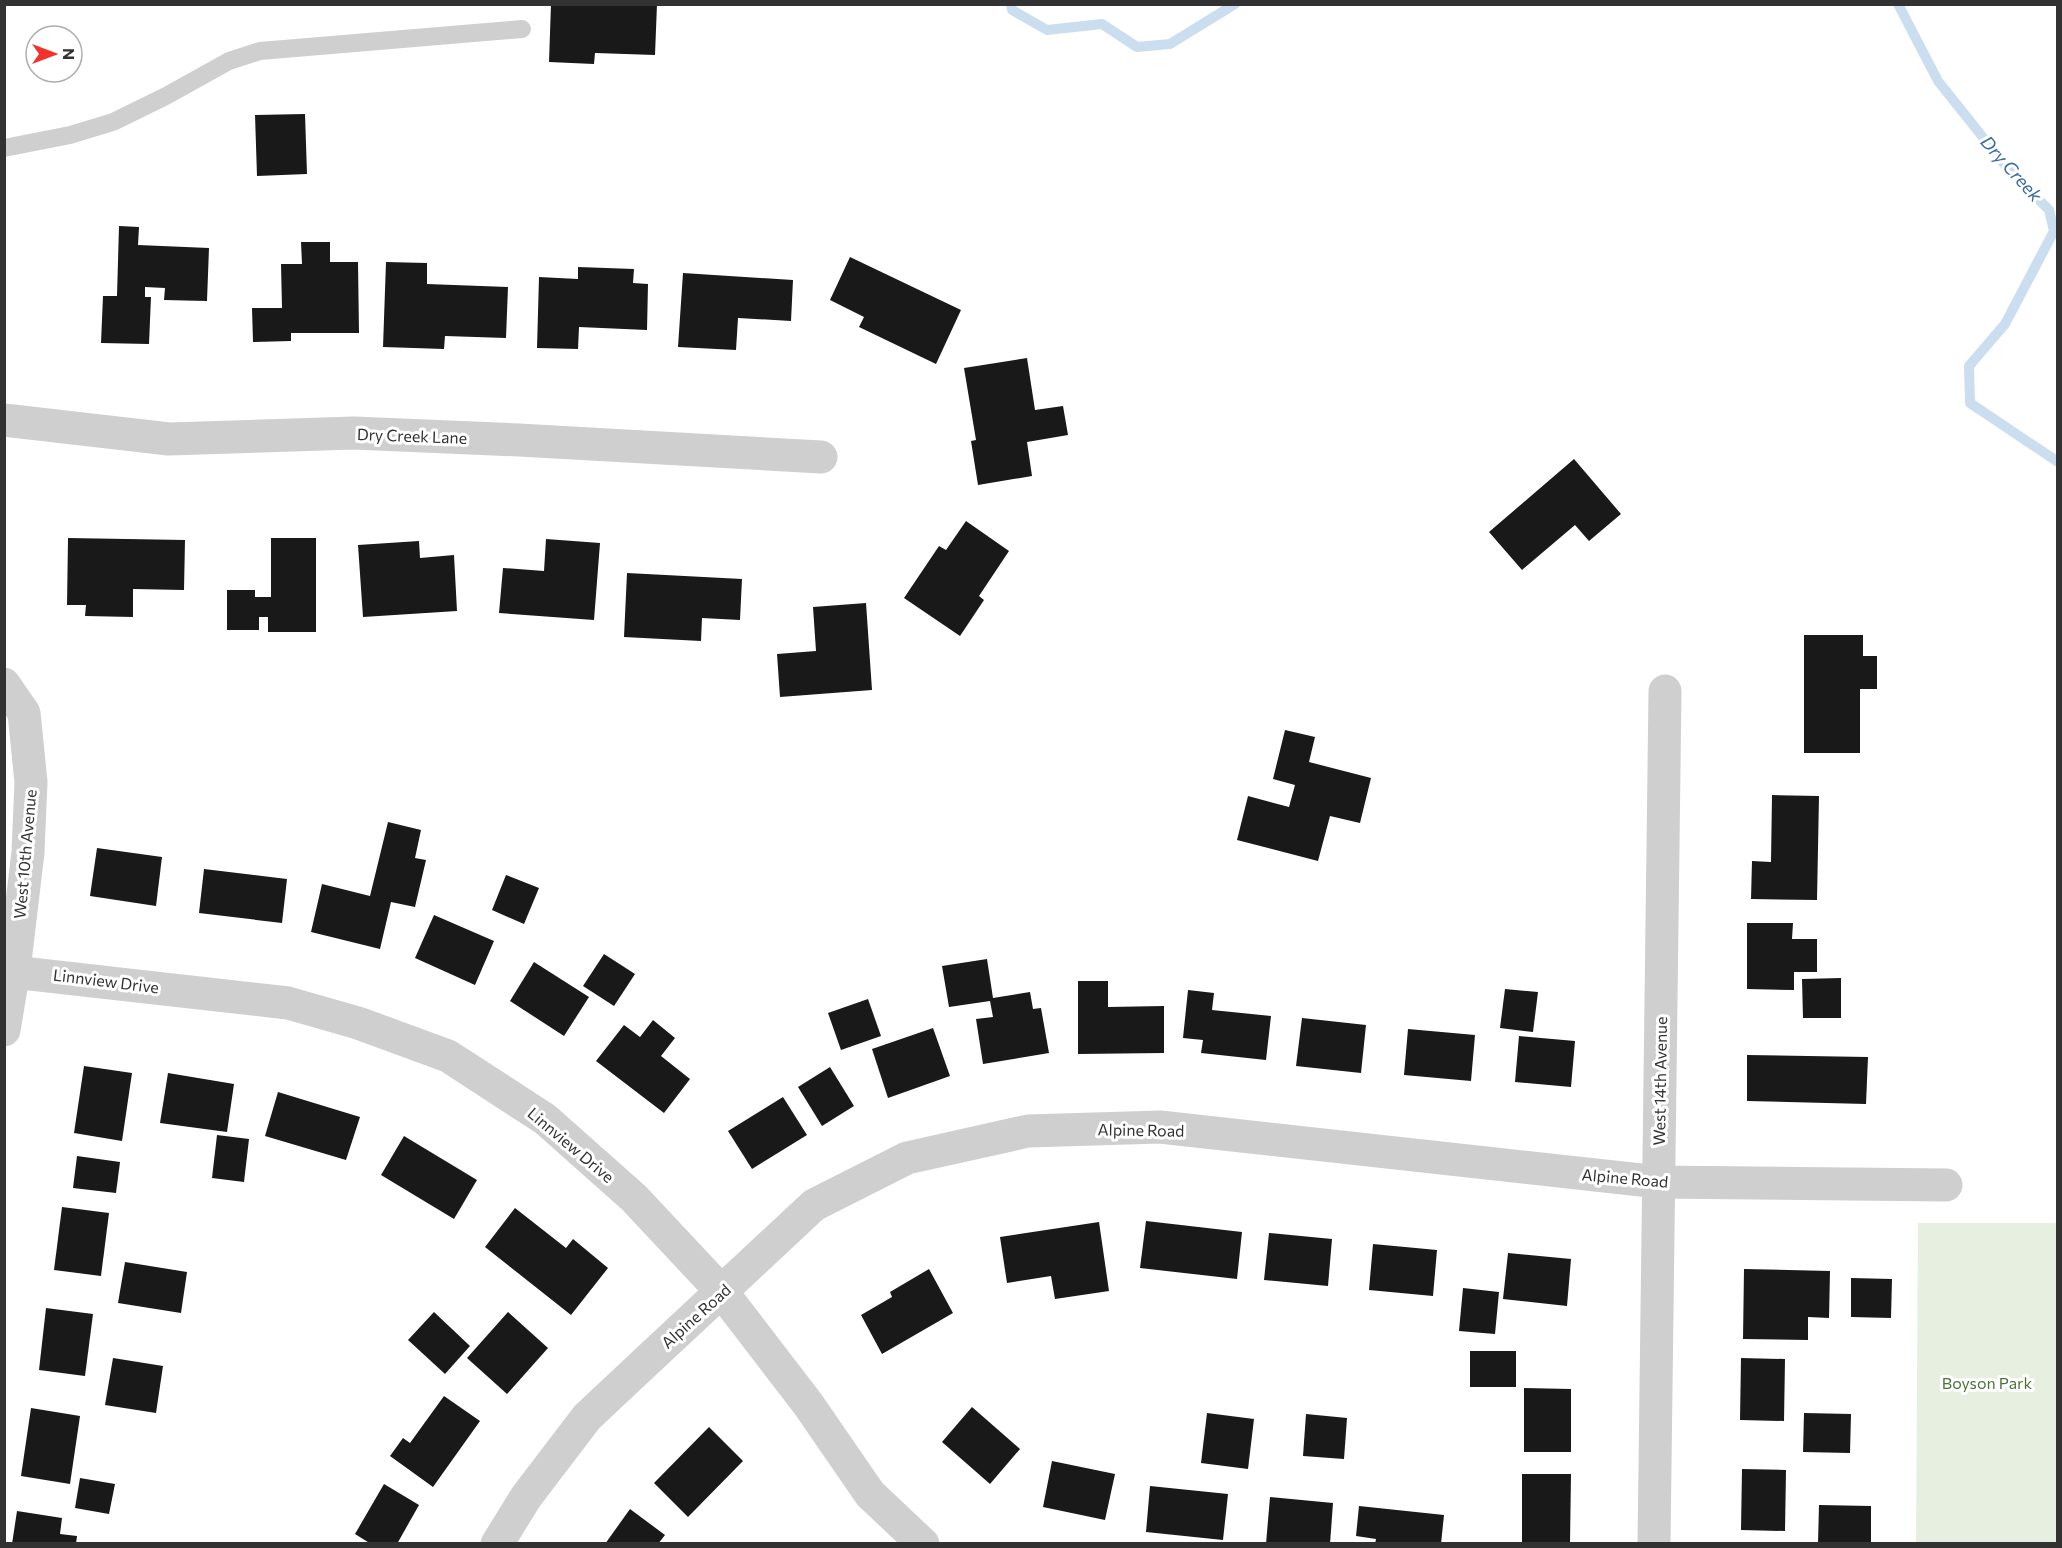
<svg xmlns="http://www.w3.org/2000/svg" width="2062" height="1548" viewBox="0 0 2062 1548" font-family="Commissioner,sans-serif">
  <rect width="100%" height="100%" fill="#fff"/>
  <polygon fill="#e7efe0" points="1918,1223 2057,1223 2057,1543 1916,1543"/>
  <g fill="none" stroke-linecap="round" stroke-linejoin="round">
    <g stroke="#cbdef0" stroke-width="10">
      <polyline points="1011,4 1012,10 1047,30 1102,24 1137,47 1170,44 1235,4"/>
      <polyline points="1898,4 1938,81 2005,165 2049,210 2054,231 2005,324 1969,366 1970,403 2058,462"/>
    </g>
  </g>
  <g fill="#191919">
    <polygon points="551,4 657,4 655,55 595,53 594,64 549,62"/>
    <polygon points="305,114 307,174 257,176 255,115"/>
    <polygon points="119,226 139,227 138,245 209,248 207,301 164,300 165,288 145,287 145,297 151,297 149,344 101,343 103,296 117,296"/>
    <polygon points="301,242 330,242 330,262 358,262 359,333 291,333 291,341 253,342 252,308 282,308 281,264 302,264"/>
    <polygon points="850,257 961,310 936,364 859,327 864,317 830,300"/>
    <polygon points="386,262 427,263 427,284 508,287 506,338 445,336 444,349 383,347"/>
    <polygon points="578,267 634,269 633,283 648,284 647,330 579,327 578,349 537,348 539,277 578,279"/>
    <polygon points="683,273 793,280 791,321 738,318 736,350 678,347"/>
    <polygon points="1027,358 1035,410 1063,406 1068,435 1027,442 1032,476 978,485 971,441 976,440 964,368"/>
    <polygon points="1574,459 1621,514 1589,541 1575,525 1522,570 1489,532"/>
    <polygon points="966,521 1009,551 979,596 984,600 960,636 904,598 939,546 946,550"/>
    <polygon points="68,538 185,540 184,590 133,589 133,617 85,616 86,605 67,605"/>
    <polygon points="271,538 316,538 316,632 268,632 268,617 259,617 259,630 227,630 227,590 255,590 255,597 271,597"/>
    <polygon points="546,539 600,543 594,620 499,613 503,568 544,571"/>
    <polygon points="419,541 420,558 454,555 457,611 363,617 358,545"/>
    <polygon points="627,573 742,579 740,620 702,618 701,641 624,637"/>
    <polygon points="866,603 872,690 780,697 777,654 816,651 813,607"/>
    <polygon points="1804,635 1863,635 1863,656 1877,656 1877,689 1860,689 1860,753 1804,753"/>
    <polygon points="1285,730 1315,737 1309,762 1371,778 1360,823 1330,816 1318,861 1237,840 1248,796 1289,807 1295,785 1273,779"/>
    <polygon points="1772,795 1819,796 1817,900 1751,899 1752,861 1771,862"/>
    <polygon points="388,822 421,830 415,858 426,860 415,907 391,902 380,949 311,932 322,884 370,896"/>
    <polygon points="97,848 162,857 156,906 90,896"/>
    <polygon points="204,869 287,879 282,923 199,913"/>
    <polygon points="506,875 539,888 524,924 492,910"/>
    <polygon points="434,915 494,941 475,985 415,958"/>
    <polygon points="1747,923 1793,923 1792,939 1817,939 1817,972 1794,972 1794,990 1747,989"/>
    <polygon points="604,954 635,974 614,1006 583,986"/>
    <polygon points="987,959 993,998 1030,992 1033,1009 1041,1008 1049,1053 983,1064 976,1019 993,1017 990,1001 949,1007 942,966"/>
    <polygon points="534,962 589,997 564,1036 510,1001"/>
    <polygon points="1841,978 1841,1018 1803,1018 1802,979"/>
    <polygon points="1078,981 1108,981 1108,1007 1164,1006 1164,1053 1078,1054"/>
    <polygon points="1505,989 1538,992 1533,1032 1500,1028"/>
    <polygon points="1188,990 1214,993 1212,1010 1271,1016 1266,1060 1201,1053 1203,1040 1183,1038"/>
    <polygon points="868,999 881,1036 841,1050 828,1013"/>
    <polygon points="1302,1018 1366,1025 1361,1073 1296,1066"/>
    <polygon points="653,1020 675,1038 661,1056 690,1079 664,1113 596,1061 624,1025 640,1037"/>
    <polygon points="933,1028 950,1076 888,1098 872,1049"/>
    <polygon points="1408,1029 1475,1035 1471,1081 1404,1075"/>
    <polygon points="1519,1036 1575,1041 1571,1087 1515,1082"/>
    <polygon points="1747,1055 1868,1057 1866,1104 1747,1101"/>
    <polygon points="84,1066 132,1073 122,1141 74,1133"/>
    <polygon points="830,1067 854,1106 822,1126 798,1087"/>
    <polygon points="168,1073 234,1084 227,1132 160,1123"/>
    <polygon points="278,1092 360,1117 346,1160 265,1136"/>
    <polygon points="783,1097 807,1135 752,1169 728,1131"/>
    <polygon points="217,1135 249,1139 244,1182 212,1178"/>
    <polygon points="404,1136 477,1180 454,1219 381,1175"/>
    <polygon points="77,1156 120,1162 116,1193 73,1188"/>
    <polygon points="62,1207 109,1213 101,1276 54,1270"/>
    <polygon points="515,1208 566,1248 573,1239 608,1268 571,1315 485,1247"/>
    <polygon points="1146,1221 1242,1232 1237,1279 1140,1268"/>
    <polygon points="1099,1222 1109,1291 1055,1299 1051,1276 1007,1283 1000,1237"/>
    <polygon points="1269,1233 1332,1239 1328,1286 1264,1280"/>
    <polygon points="1373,1244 1437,1250 1433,1296 1369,1290"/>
    <polygon points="1508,1253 1571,1259 1567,1306 1503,1299"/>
    <polygon points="125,1262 187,1272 181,1313 118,1303"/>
    <polygon points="929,1269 953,1313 882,1354 861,1315 892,1297 890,1292"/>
    <polygon points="1744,1269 1830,1271 1829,1318 1808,1317 1808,1340 1743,1339"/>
    <polygon points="1851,1278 1892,1279 1891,1318 1851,1317"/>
    <polygon points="1463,1288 1499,1292 1495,1334 1459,1331"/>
    <polygon points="46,1308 93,1314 85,1376 39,1370"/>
    <polygon points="434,1312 470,1346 445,1374 408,1340"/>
    <polygon points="508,1312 548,1348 507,1394 467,1358"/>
    <rect x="1470" y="1351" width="46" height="36"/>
    <polygon points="113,1358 163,1366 156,1413 105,1405"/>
    <polygon points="1741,1358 1785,1359 1784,1421 1740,1420"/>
    <polygon points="1524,1388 1571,1389 1571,1452 1524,1452"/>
    <polygon points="444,1396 480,1421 433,1487 390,1456 403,1438 410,1443"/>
    <polygon points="972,1407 1020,1449 990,1484 942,1442"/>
    <polygon points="31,1408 80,1416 70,1484 21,1476"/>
    <polygon points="1207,1413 1254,1419 1248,1469 1201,1463"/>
    <polygon points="1804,1413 1851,1414 1850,1453 1803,1452"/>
    <polygon points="1306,1414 1347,1418 1344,1459 1303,1456"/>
    <polygon points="709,1427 743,1461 688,1517 654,1483"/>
    <polygon points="1052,1461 1115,1474 1105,1520 1043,1507"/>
    <polygon points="1742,1469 1786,1470 1785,1531 1741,1530"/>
    <polygon points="1522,1474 1571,1474 1570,1544 1522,1544"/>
    <polygon points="80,1478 115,1484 109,1514 75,1508"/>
    <polygon points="384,1484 419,1505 397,1544 371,1544 355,1534"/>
    <polygon points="1150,1486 1228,1494 1223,1540 1146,1532"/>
    <polygon points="1270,1497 1333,1503 1330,1544 1266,1544"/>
    <polygon points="1819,1505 1871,1506 1871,1544 1818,1544"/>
    <polygon points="1359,1506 1444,1515 1441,1544 1375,1544 1376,1539 1356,1536"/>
    <polygon points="630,1509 665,1535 658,1544 605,1544"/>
    <polygon points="17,1511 62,1518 60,1534 77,1536 76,1544 12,1544"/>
  </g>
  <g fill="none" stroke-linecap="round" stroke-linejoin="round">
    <polyline stroke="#cfcfcf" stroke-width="18" points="4,148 70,135 113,122 166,96 229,61 260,51 522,29"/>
    <g stroke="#cfcfcf" stroke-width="33">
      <polyline points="4,420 169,439 354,433 519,440 821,457"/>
      <polyline points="4,684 24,713 31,782 28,852 14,970 4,1030"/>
      <polyline points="4,971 288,1003 358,1023 448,1056 545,1119 634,1198 722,1292 808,1404 870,1494 923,1544"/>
      <polyline points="497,1544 526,1497 587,1417 651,1357 814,1205 907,1158 1028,1131 1160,1127 1659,1182 1946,1185"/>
      <polyline points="1654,1544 1665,691"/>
    </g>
  </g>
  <g text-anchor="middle" stroke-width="6" stroke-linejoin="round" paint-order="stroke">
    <g font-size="16" fill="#323232" stroke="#fff">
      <text transform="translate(412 436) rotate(2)" y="6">Dry Creek Lane</text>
      <text transform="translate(25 854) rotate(-85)" y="6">West 10th Avenue</text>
      <text transform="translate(106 981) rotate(7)" y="6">Linnview Drive</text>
      <text transform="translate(1660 1081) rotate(-89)" y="6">West 14th Avenue</text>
      <text transform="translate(1141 1130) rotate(1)" y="6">Alpine Road</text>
      <text transform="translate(571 1145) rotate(40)" y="6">Linnview Drive</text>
      <text transform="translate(1625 1178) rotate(5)" y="6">Alpine Road</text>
      <text transform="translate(696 1316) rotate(-42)" y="6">Alpine Road</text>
    </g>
    <g font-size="16" fill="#4f723b" stroke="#fff">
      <text x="1987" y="1389">Boyson Park</text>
    </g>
    <g font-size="18" font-style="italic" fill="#386b9c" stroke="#fff">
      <text transform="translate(2011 169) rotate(48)" y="6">Dry Creek</text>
    </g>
  </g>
  <rect width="2062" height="1548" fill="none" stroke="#323232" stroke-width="12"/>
  <g transform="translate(54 54) rotate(90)"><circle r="28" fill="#ffffff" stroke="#adadad" stroke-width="1.5"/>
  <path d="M0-4.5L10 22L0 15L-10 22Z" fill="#f2312b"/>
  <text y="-9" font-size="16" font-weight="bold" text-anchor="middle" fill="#323232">N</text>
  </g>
</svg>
